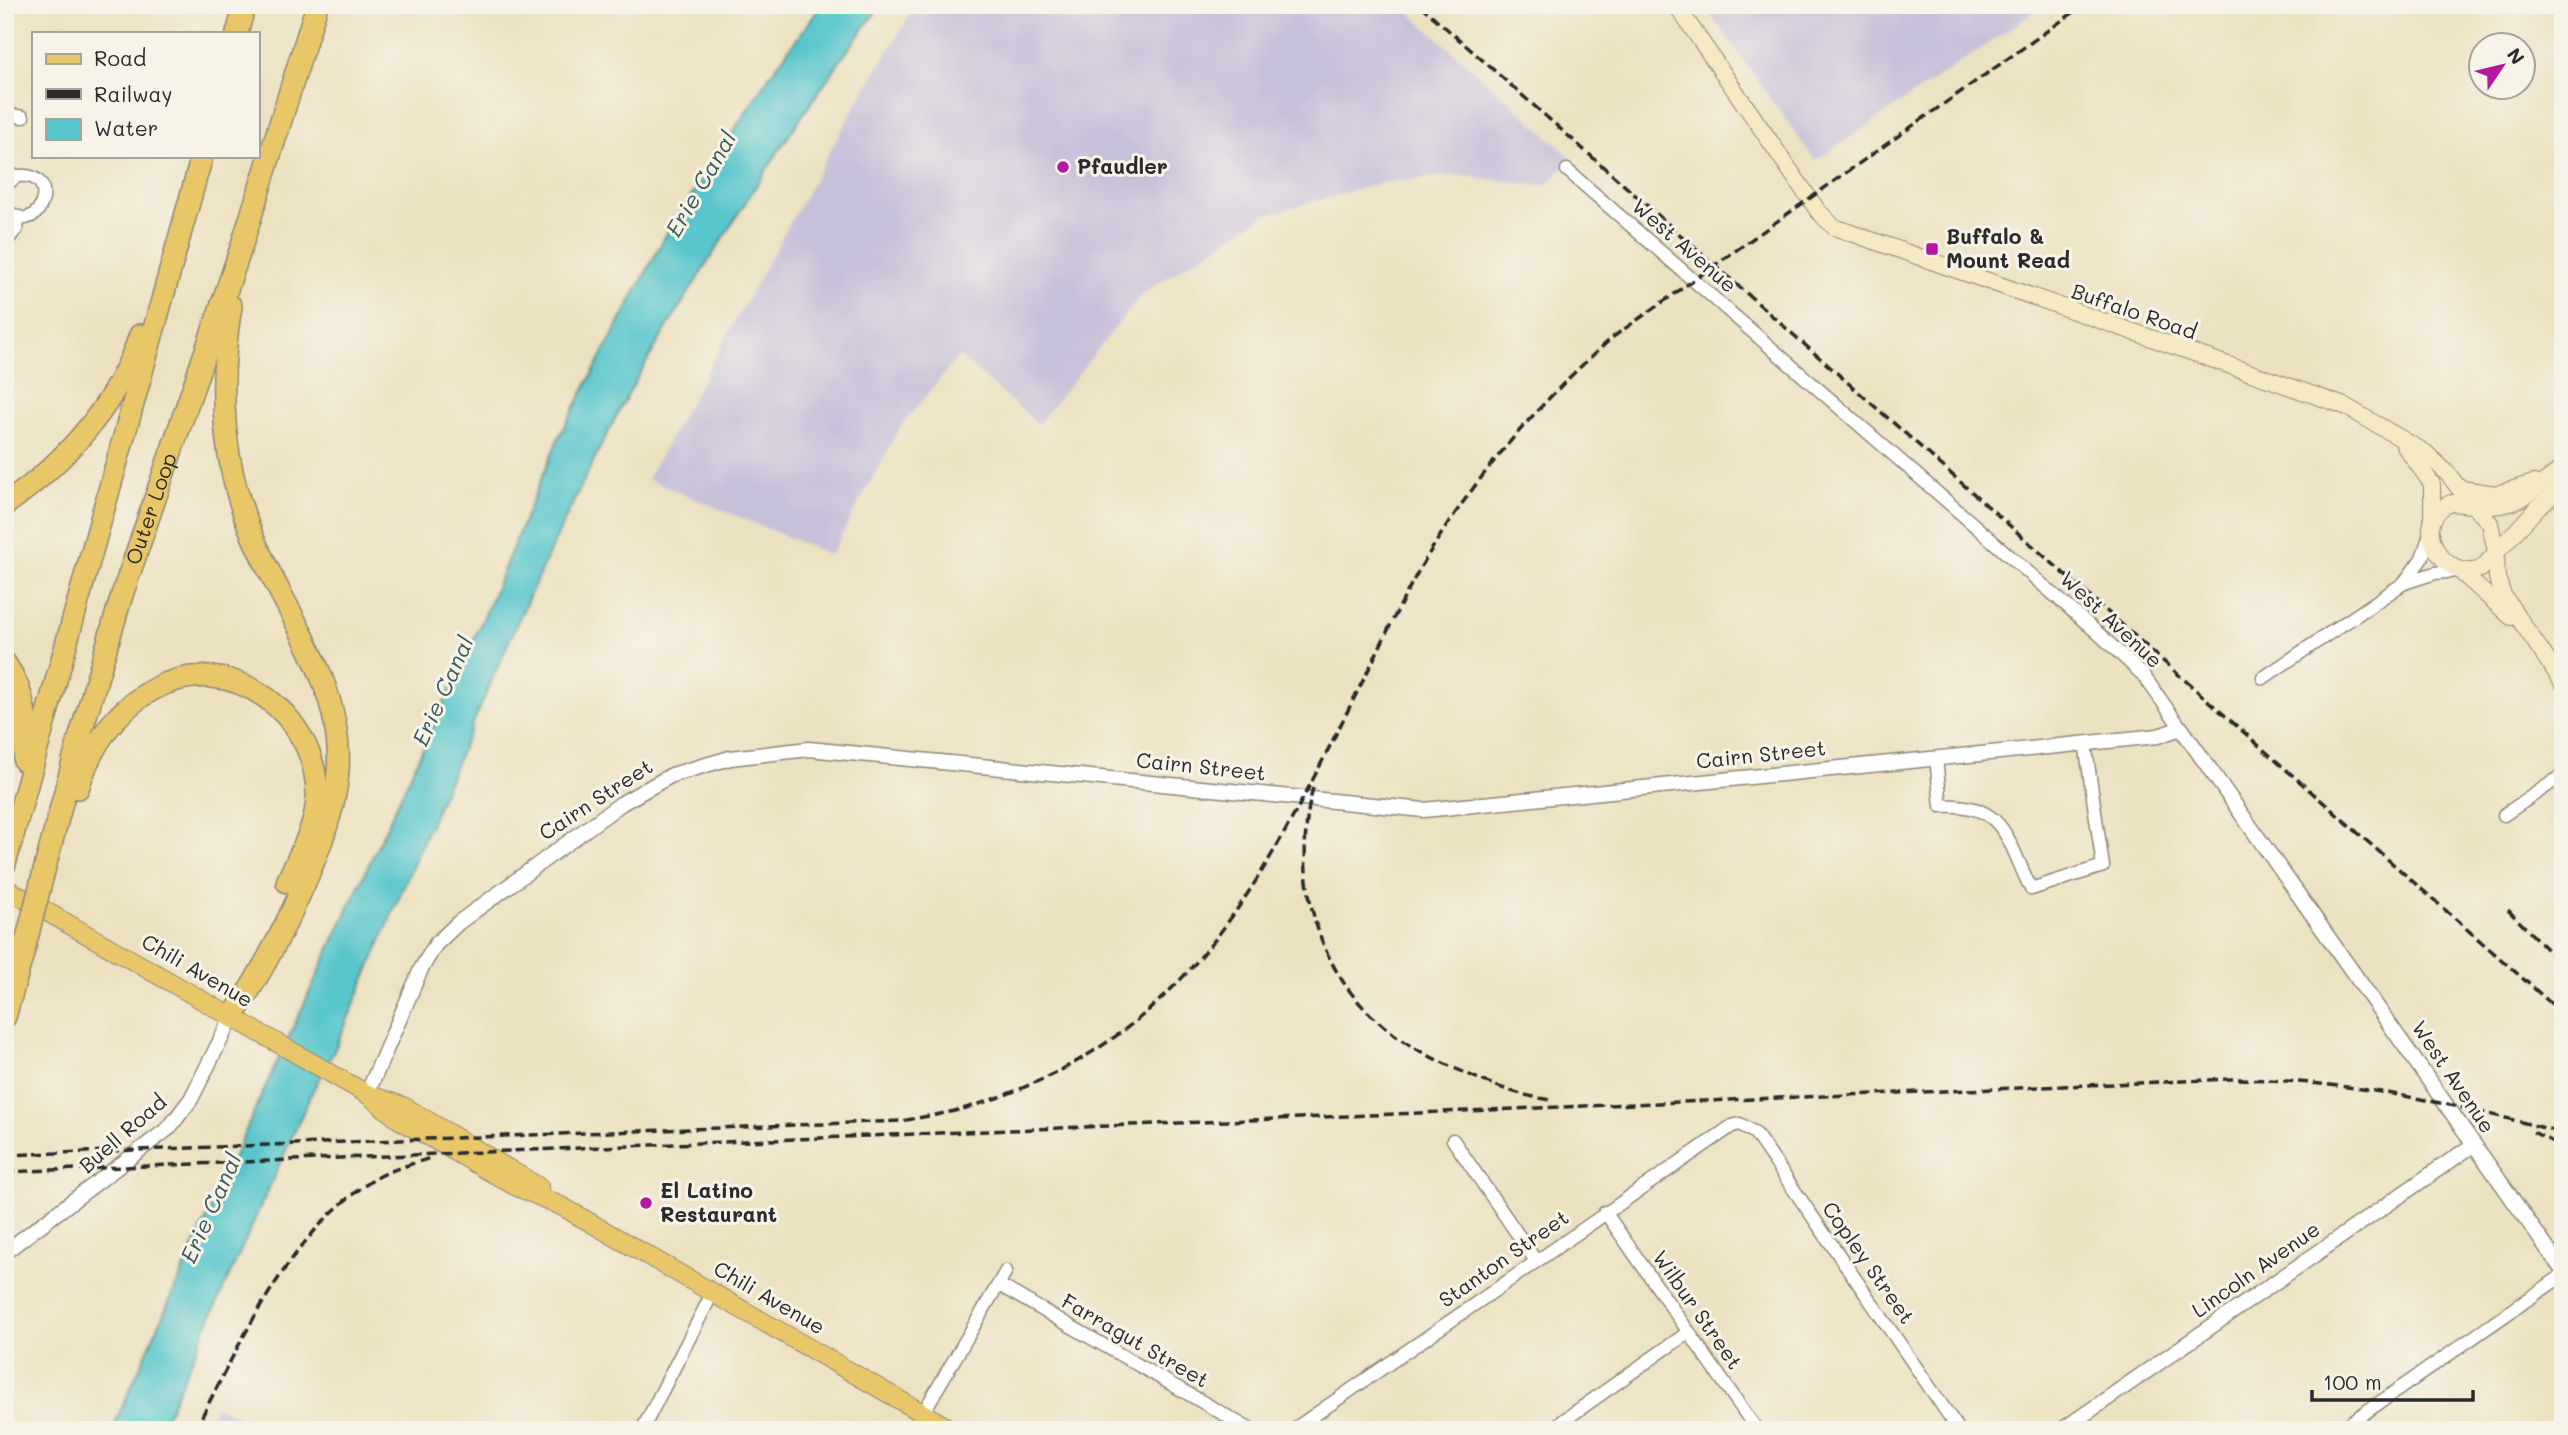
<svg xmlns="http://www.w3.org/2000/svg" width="2568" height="1435" viewBox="0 0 2568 1435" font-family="Mali,sans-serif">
  <rect width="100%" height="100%" fill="#f7f3e8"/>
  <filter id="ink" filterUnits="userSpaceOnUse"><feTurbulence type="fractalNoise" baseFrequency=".0143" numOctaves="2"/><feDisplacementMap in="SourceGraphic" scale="14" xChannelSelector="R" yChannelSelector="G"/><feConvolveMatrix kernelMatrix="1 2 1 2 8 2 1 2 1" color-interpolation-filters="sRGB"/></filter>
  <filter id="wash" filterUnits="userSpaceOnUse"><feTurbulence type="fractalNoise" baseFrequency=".00686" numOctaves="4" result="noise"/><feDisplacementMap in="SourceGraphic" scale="28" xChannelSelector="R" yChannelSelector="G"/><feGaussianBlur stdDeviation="1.57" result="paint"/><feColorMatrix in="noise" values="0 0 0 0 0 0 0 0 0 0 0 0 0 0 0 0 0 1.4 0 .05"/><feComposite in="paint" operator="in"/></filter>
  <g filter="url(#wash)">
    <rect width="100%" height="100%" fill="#ece1c0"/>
    <g fill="#c7c0d9">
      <polygon points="916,5 1401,5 1573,159 1546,186 1457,175 1381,183 1265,215 1143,293 1038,424 959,356 900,427 831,555 647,479 854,108"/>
      <polygon points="1704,5 2041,5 2042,7 1815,161"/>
      <polygon points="216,1406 249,1422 250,1430 205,1430"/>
    </g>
    <path fill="#58c6cc" stroke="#42787c" stroke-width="2" d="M822,5H881C822,83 769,164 718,246C680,306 642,366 609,430C507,630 424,842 335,1049L313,1090L160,1430H112L258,1103L483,619L558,439L667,233L772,72Z"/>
  </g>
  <g filter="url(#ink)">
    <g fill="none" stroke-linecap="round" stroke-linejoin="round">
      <defs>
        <g id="minor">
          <polyline points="5,114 23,117"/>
          <polyline points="1567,170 2099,634 2144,676 2181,728"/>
          <path d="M5,186L17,176C67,170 36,246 5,207"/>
          <polyline points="5,243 17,228 19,217"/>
          <polyline points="2404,583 2422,558 2430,534"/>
          <polyline points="2263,678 2404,583 2435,573 2459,571"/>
          <path d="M1936,758L1941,806C2005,802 2007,840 2031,889L2103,866L2085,743"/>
          <polyline points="2504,815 2563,775"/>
          <polyline points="1453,1140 1536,1261"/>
          <polyline points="1605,1212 1757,1430"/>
          <polyline points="999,1285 1251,1430"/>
          <polyline points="923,1413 1006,1271"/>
          <polyline points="642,1430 713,1292"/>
          <polyline points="1293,1430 1732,1126 1740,1124 1755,1133 1959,1430"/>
          <polyline points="1550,1430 1689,1332"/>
          <polyline points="2340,1430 2563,1275"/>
        </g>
        <g id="tertiary">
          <polyline points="367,1094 421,969 436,944 458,923 622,803 672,775 730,758 809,749 1424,810 2158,736 2181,728 2563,1271"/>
          <polyline points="5,1252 169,1128 191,1099 232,1017"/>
          <polyline points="2062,1430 2473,1145"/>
        </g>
        <g id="secondary">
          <polyline points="1676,5 1818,211 1834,227 2345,406 2426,453 2448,474 2472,505"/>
          <polyline points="2404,445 2432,484 2432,519"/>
          <polyline points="2462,489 2497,494 2534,483"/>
          <path d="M2451,503L2473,505L2490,523L2496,553L2481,569C2442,583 2408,520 2451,503Z"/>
          <path d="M2473,505C2520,511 2528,492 2563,468"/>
          <polyline points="2496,553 2538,507 2563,487"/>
          <polyline points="2496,554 2497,578 2503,595 2563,683"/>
          <polyline points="2461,572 2511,617"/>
        </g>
        <g id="primary">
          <polyline points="5,888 367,1094 405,1107 539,1187"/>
          <polyline points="367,1094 398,1119 513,1185 563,1207 952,1430"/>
        </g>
        <g id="motorway">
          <polyline points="237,33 245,5"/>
          <path d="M231,306C218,384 221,462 252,535C284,611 344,684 338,771C335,837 270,961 232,1017"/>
          <path d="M5,505C65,462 116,406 140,335"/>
          <path d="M5,663C27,694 28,724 24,761"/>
          <path d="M78,788C91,747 115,710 154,689C231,648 318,715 317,797C316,827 299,855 287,882"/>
          <polyline points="5,864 202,156"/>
          <path id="s1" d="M44,871L79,739L122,595L240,251L317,5"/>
          <polyline points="5,1017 23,954"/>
        </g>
      </defs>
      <use href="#minor" stroke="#8c8676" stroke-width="15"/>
      <use href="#tertiary" stroke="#8c8676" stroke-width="17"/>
      <use href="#secondary" stroke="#8c8676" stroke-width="18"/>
      <use href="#primary" stroke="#8c8676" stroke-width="20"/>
      <use href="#motorway" stroke="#8c8676" stroke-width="24"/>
      <use href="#minor" stroke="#fff" stroke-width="12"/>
      <use href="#tertiary" stroke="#fff" stroke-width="14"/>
      <use href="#secondary" stroke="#f6e9c3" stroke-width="16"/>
      <use href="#primary" stroke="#e9c769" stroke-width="18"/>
      <use href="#motorway" stroke="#e9c769" stroke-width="21"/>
      <g stroke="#2b2b2b" stroke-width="3.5" stroke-dasharray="10 5" stroke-linecap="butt">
        <polyline points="1420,5 2563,1014"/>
        <path d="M1313,788C1292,868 1313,967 1379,1022C1404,1044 1431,1058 1461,1071C1491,1085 1520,1096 1552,1100"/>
        <polyline points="2508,910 2563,966"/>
        <polyline points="2533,1132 2563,1147"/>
        <path d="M5,1155L901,1121C922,1117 945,1114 966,1108C1202,1038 1269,863 1372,663C1388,630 1404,596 1422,565C1474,478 1537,404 1613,337L2084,5"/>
        <path d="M5,1172L2232,1079C2348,1080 2452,1103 2563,1133"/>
        <path d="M195,1430C239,1345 288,1235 370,1182C387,1170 410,1165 430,1158"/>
      </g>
      <defs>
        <polyline id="motorway-bridge" points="23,954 44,871"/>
      </defs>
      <use href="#motorway-bridge" stroke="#8c8676" stroke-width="24" stroke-linecap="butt"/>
      <use href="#motorway-bridge" stroke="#e9c769" stroke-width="21"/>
    </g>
  </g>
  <g fill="#b5179e" stroke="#f7f3e8" stroke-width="2.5">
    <circle cx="1063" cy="167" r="7"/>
    <rect x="1925" y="242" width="14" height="14" rx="3.5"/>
    <circle cx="646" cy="1203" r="7"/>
  </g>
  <g text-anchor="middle" stroke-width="6" stroke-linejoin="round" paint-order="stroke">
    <g font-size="21" font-weight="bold" fill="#2b2b2b" stroke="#f7f3e8" text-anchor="start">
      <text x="1077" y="174">Pfaudler</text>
      <text x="1946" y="244">Buffalo &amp;<tspan x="1946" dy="24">Mount Read</tspan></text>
      <text x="660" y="1198">El Latino<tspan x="660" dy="24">Restaurant</tspan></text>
    </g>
    <g font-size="21" fill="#2b2b2b" stroke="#f7f3e8">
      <text transform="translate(1684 246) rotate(41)" y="7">West Avenue</text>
      <text transform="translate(2134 312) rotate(19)" y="7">Buffalo Road</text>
      <text dy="7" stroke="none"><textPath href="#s1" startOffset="378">Outer Loop</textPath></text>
      <text transform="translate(2111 620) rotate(43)" y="7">West Avenue</text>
      <text transform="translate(1761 755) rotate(-6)" y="7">Cairn Street</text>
      <text transform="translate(1201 767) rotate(6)" y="7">Cairn Street</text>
      <text transform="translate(596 800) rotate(-33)" y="7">Cairn Street</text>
      <text transform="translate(197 971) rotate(30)" y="7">Chili Avenue</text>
      <text transform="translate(2453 1077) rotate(56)" y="7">West Avenue</text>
      <text transform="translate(123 1134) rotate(-41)" y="7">Buell Road</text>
      <text transform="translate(1504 1259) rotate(-35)" y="7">Stanton Street</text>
      <text transform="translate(1868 1263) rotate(55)" y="7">Copley Street</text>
      <text transform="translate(2256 1270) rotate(-35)" y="7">Lincoln Avenue</text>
      <text transform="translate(769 1298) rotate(30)" y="7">Chili Avenue</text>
      <text transform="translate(1697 1310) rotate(55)" y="7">Wilbur Street</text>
      <text transform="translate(1135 1341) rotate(30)" y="7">Farragut Street</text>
    </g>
    <g font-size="23" font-style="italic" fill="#385a5b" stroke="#f7f3e8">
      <text transform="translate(701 184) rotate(-60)" y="8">Erie Canal</text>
      <text transform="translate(443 691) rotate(-66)" y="8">Erie Canal</text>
      <text transform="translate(211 1208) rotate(-66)" y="8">Erie Canal</text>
    </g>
  </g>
  <rect width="2568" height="1435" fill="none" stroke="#f7f3e8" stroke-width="28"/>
  <rect x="32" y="32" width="228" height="126" fill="#f7f3e8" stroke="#a5a39c" stroke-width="2"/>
  <rect x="46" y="54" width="35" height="10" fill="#e9c769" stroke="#a5a39c" stroke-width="2"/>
  <text x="94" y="66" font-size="21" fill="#2b2b2b">Road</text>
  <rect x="46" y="89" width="35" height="10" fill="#2b2b2b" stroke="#a5a39c" stroke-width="2"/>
  <text x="94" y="102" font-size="21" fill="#2b2b2b">Railway</text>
  <rect x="46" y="119" width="35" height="21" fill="#58c6cc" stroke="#a5a39c" stroke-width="2"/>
  <text x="94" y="136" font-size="21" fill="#2b2b2b">Water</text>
  <g transform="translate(2502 66) rotate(55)"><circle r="33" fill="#f7f3e8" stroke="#a5a39c" stroke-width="2"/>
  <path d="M0-5L12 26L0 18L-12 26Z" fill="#b5179e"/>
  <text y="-10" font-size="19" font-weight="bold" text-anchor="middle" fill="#2b2b2b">N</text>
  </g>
  <path d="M2312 1390v10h161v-10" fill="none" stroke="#2b2b2b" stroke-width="3.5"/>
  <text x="2323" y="1390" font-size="21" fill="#2b2b2b" stroke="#f7f3e8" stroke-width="5" paint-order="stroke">100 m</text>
</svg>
